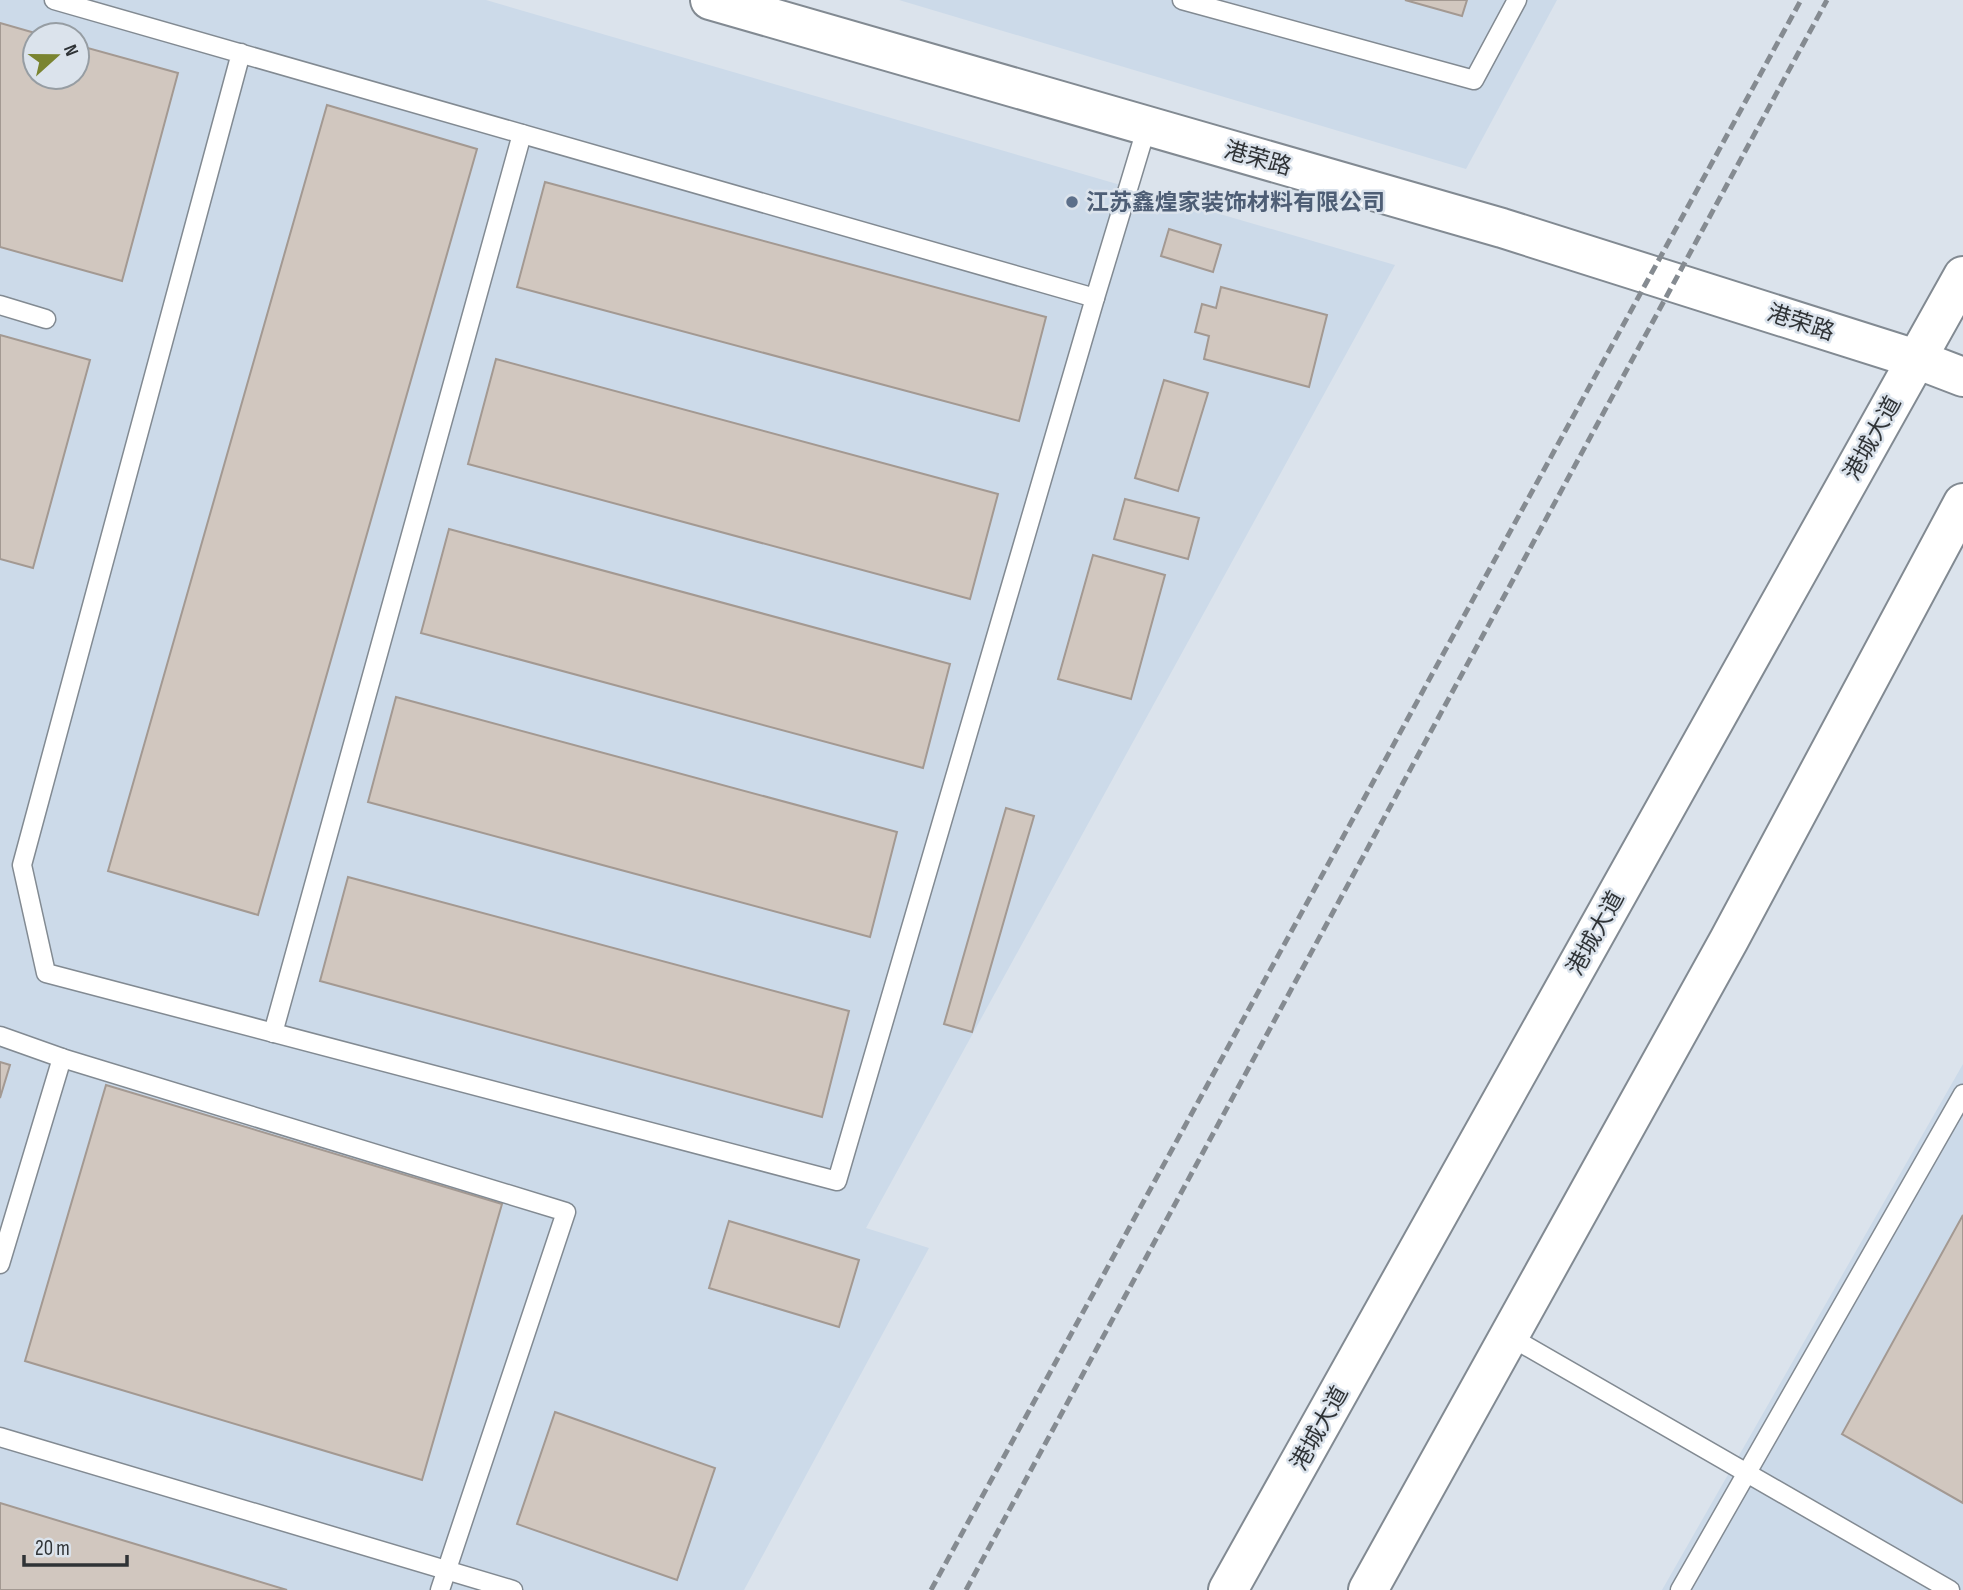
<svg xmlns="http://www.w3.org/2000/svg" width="1963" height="1590" viewBox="0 0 1963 1590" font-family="'Sofia Sans Condensed','Noto Sans SC',sans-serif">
  <rect width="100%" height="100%" fill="#dbe3ec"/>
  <g fill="#ccdae9" fill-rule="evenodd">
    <path d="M0,0H486L1395,265L866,1228L929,1248L744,1590H0ZM35,35H77V77H35Z"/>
    <polygon points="899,0 1557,0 1466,169"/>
    <polygon points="1963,1064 1963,1590 1662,1590"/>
  </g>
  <g fill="#d1c7bf" stroke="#a39992" stroke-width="2">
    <polygon points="1405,0 1467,0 1462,16"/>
    <polygon points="0,23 42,35 35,35 35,77 77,77 77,45 178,73 122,281 0,247"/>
    <polygon points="327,105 477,149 258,915 108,871"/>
    <polygon points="545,182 1046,317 1019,421 517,287"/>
    <polygon points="1169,229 1221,245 1213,272 1161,256"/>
    <polygon points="1221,287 1327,315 1309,387 1204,359 1209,336 1195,332 1202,304 1216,308"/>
    <polygon points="0,335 90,360 33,568 0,559"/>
    <polygon points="496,359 998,494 970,599 468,464"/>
    <polygon points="1164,380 1208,393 1178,491 1135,478"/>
    <polygon points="1125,499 1199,518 1188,559 1114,539"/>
    <polygon points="449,529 950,664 923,768 421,633"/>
    <polygon points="1093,555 1165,575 1131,699 1058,679"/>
    <polygon points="396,697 897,832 870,937 368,802"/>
    <polygon points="1006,808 1034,816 972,1032 944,1024"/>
    <polygon points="348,877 849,1011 822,1117 320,981"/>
    <polygon points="0,1062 10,1065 0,1098"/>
    <polygon points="106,1085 502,1204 422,1480 25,1361"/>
    <polygon points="1963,1215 1963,1503 1842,1434"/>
    <polygon points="729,1221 859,1260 839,1327 709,1288"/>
    <polygon points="555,1412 715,1468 677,1580 517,1524"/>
    <polygon points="0,1503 287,1590 0,1590"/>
  </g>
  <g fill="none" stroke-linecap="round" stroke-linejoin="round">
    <defs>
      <g id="lane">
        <polyline points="54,0 1095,298 837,1181 46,973 22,865 241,53"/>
        <polyline points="1182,0 1474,80 1517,0"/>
        <polyline points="1095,298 1147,126"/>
        <polyline points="0,305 46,319"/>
        <polyline points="273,1033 522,134"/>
        <polyline points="0,1036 62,1058"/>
        <polyline points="0,1264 62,1058 566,1212 440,1590"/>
        <polyline points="1509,1336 1950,1590"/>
        <polyline points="0,1437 513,1590"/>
        <polyline points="1680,1590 1963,1094"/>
      </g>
      <g id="secondary">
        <polyline points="710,0 1502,228 1916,359 1963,377"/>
        <polyline points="1228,1590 1963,276"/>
        <polyline points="1368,1590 1729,940 1963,503"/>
      </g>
    </defs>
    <use href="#lane" stroke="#828a92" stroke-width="21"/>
    <use href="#secondary" stroke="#828a92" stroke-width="42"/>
    <use href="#lane" stroke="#fff" stroke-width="18"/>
    <use href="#secondary" stroke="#fff" stroke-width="38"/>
    <g stroke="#858b91" stroke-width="5" stroke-dasharray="10 5" stroke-linecap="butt">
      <polyline points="931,1590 1801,0"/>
      <polyline points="966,1590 1827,0"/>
    </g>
  </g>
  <circle fill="#5c6f8a" stroke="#dbe3ec" stroke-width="2.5" cx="1072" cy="202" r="7"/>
  <g text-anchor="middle" stroke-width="5" stroke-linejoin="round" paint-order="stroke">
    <g font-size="23" fill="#2f3336" stroke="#dbe3ec">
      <text transform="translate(1258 158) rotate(16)" y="8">港荣路</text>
      <text transform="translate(1801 322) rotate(18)" y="8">港荣路</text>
      <text transform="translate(1872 438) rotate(-61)" y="8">港城大道</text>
      <text transform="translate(1595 933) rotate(-61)" y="8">港城大道</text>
      <text transform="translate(1319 1428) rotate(-61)" y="8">港城大道</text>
    </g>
    <g font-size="23" font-weight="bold" fill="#4e5e75" stroke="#dbe3ec" text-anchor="start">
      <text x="1086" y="210">江苏鑫煌家装饰材料有限公司</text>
    </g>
  </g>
  <g transform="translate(56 56) rotate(69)"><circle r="33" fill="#dbe3ec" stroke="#969da3" stroke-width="2"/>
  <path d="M0-5L12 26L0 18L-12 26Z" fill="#7a8430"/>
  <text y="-10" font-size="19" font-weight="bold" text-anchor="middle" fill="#2f3336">N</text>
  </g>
  <path d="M24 1555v10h103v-10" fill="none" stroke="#2f3336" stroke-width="3.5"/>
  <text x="35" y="1555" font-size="21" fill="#2f3336" stroke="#dbe3ec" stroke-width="5" paint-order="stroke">20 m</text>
</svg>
